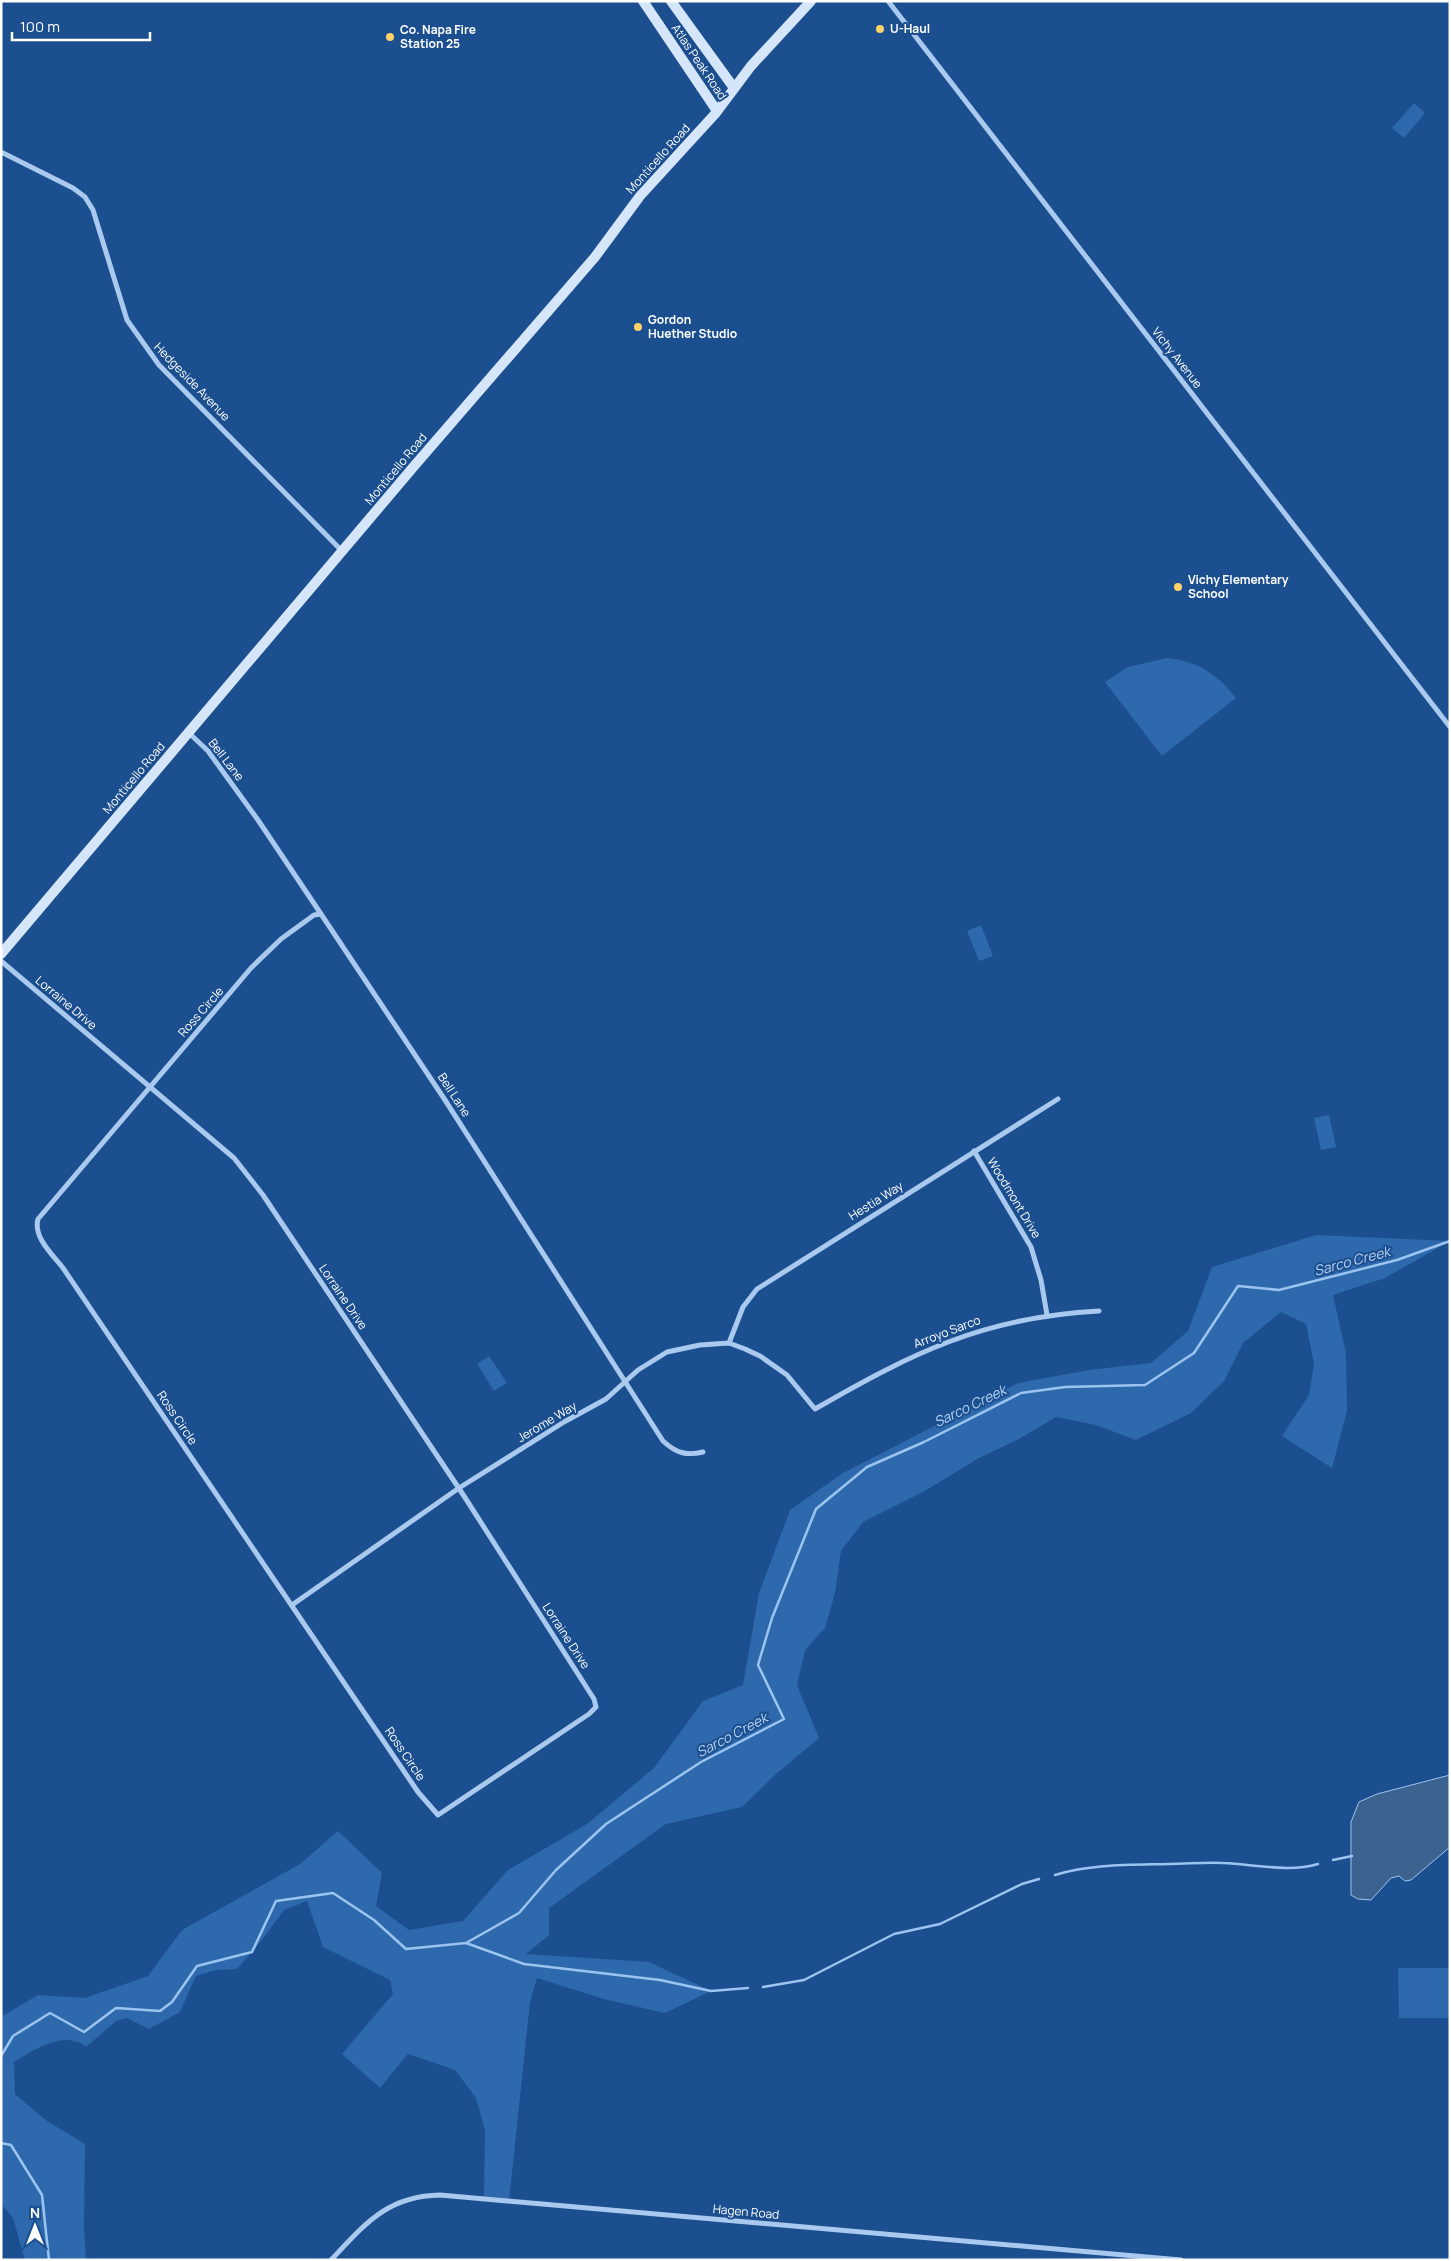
<svg xmlns="http://www.w3.org/2000/svg" width="1451" height="2261" viewBox="0 0 1451 2261" font-family="Manrope,sans-serif">
  <rect width="100%" height="100%" fill="#1b4f8f"/>
  <g fill="#2e69ad">
    <polygon points="1414,103 1425,113 1404,138 1392,128"/>
    <path d="M1167,658C1199,662 1216,673 1236,698L1162,756L1105,682L1128,667Z"/>
    <polygon points="981,925 993,956 979,961 967,931"/>
    <polygon points="1329,1115 1336,1147 1321,1150 1314,1118"/>
    <path d="M1316,1235L1450,1241L1385,1278L1333,1295L1346,1353L1347,1411L1332,1468L1282,1436L1309,1395L1314,1364L1306,1324L1281,1312L1243,1343L1224,1381L1191,1413L1136,1440L1096,1425L1056,1417L1019,1439L979,1458L923,1492L863,1522L841,1551L835,1593L825,1628L805,1650L797,1685L819,1738L776,1774L742,1807L666,1824L549,1908V1935L526,1954L649,1962L711,1991L665,2013L604,1999L537,1978L530,2002L509,2201L484,2198L485,2130L476,2098L455,2070L408,2054L380,2088L342,2054L393,1994L390,1980L323,1947L307,1901L284,1910L262,1940L237,1969L216,1970L196,1976L180,2012L149,2029L127,2018L116,2021L86,2047C65,2029 34,2050 14,2062L15,2094L47,2121L85,2144L84,2228L86,2260H25L13,2218L1,2204V2017L38,1995L85,1998L148,1976L182,1930L300,1864L338,1831L382,1873L376,1906L409,1930L463,1921L508,1870L587,1824L654,1768L703,1701L743,1685L759,1593L790,1510L843,1473L1018,1383L1089,1370L1151,1363L1188,1331L1212,1267Z"/>
    <polygon points="489,1356 507,1383 494,1391 477,1364"/>
    <polygon points="1398,1968 1450,1968 1450,2018 1399,2018"/>
  </g>
  <polygon fill="#3c6290" stroke="#9cc4f0" points="1450,1775 1450,1847 1411,1880 1405,1881 1399,1876 1391,1878 1371,1900 1358,1899 1351,1895 1351,1822 1359,1802 1377,1794"/>
  <g fill="none" stroke-linecap="round" stroke-linejoin="round">
    <g stroke="#9cc4f0" stroke-width="2.5">
      <polyline points="1333,1860 1352,1856"/>
      <path d="M1055,1875C1092,1864 1130,1865 1169,1864C1187,1864 1205,1862 1223,1863C1254,1864 1288,1873 1318,1864"/>
      <polyline points="466,1943 524,1964 660,1980 711,1991 748,1988"/>
      <polyline points="763,1987 804,1980 894,1934 940,1924 1022,1884 1039,1879"/>
      <polyline points="1,2056 13,2036 50,2013 84,2032 116,2008 160,2011 172,2002 197,1966 252,1952 276,1901 333,1893 374,1920 406,1949 466,1943 519,1913 556,1870 606,1824 701,1762 784,1719 758,1665 772,1618 816,1509 867,1467 924,1442 1021,1393 1065,1387 1145,1385 1194,1353 1238,1286 1279,1290 1397,1260 1450,1241"/>
      <polyline points="1,2143 11,2145 42,2195 49,2260"/>
    </g>
    <g stroke="#a9c9ee" stroke-width="5">
      <polyline points="888,1 1450,727"/>
      <polyline points="1,152 73,188 85,197 93,210 127,320 159,365 342,551"/>
      <path d="M189,733L208,751L258,820L321,914L445,1100L663,1441C676,1453 686,1456 703,1452"/>
      <path d="M1,961L234,1158L263,1195L464,1496L594,1699L596,1707L589,1714L438,1815L418,1792L63,1268C52,1254 33,1237 38,1219L251,968L281,939L314,915L321,914"/>
      <polyline points="974,1151 1031,1247 1041,1280 1047,1315"/>
      <polyline points="729,1343 743,1307 757,1289 1058,1099"/>
      <path d="M292,1605L459,1488L564,1422L606,1399L638,1370L667,1352L700,1345L729,1343L745,1349L760,1356L787,1375L815,1409C912,1353 984,1317 1099,1311"/>
      <path d="M331,2260C365,2224 387,2196 440,2195L1181,2260"/>
    </g>
    <g stroke="#d6e6fa" stroke-width="10">
      <polyline points="643,1 717,111"/>
      <polyline points="671,1 734,88"/>
      <polyline points="1,954 415,465 595,257 640,196 715,114 751,66 811,1"/>
    </g>
  </g>
  <g fill="#ffd166" stroke="#1b4f8f" stroke-width="2">
    <circle cx="880" cy="29" r="5"/>
    <circle cx="390" cy="37" r="5"/>
    <circle cx="638" cy="327" r="5"/>
    <circle cx="1178" cy="587" r="5"/>
  </g>
  <g text-anchor="middle" stroke-width="4" stroke-linejoin="round" paint-order="stroke">
    <g font-size="12" font-weight="bold" fill="#fff" stroke="#1b4f8f" text-anchor="start">
      <text x="890" y="33">U-Haul</text>
      <text x="400" y="34">Co. Napa Fire<tspan x="400" dy="14">Station 25</tspan></text>
      <text x="648" y="324">Gordon<tspan x="648" dy="14">Huether Studio</tspan></text>
      <text x="1188" y="584">Vichy Elementary<tspan x="1188" dy="14">School</tspan></text>
    </g>
    <g font-size="12" fill="#fff" stroke="#1b4f8f">
      <text transform="translate(699 62) rotate(56)" y="4">Atlas Peak Road</text>
      <text transform="translate(658 159) rotate(-48)" y="4">Monticello Road</text>
      <text transform="translate(1177 358) rotate(52)" y="4">Vichy Avenue</text>
      <text transform="translate(192 382) rotate(46)" y="4">Hedgeside Avenue</text>
      <text transform="translate(396 469) rotate(-50)" y="4">Monticello Road</text>
      <text transform="translate(226 760) rotate(52)" y="4">Bell Lane</text>
      <text transform="translate(134 778) rotate(-50)" y="4">Monticello Road</text>
      <text transform="translate(66 1003) rotate(40)" y="4">Lorraine Drive</text>
      <text transform="translate(201 1012) rotate(-49)" y="4">Ross Circle</text>
      <text transform="translate(454 1095) rotate(57)" y="4">Bell Lane</text>
      <text transform="translate(1014 1198) rotate(59)" y="4">Woodmont Drive</text>
      <text transform="translate(876 1201) rotate(-32)" y="4">Hestia Way</text>
      <text transform="translate(343 1297) rotate(56)" y="4">Lorraine Drive</text>
      <text transform="translate(947 1332) rotate(-21)" y="4">Arroyo Sarco</text>
      <text transform="translate(177 1418) rotate(56)" y="4">Ross Circle</text>
      <text transform="translate(547 1422) rotate(-31)" y="4">Jerome Way</text>
      <text transform="translate(566 1636) rotate(57)" y="4">Lorraine Drive</text>
      <text transform="translate(405 1754) rotate(56)" y="4">Ross Circle</text>
      <text transform="translate(746 2212) rotate(5)" y="4">Hagen Road</text>
    </g>
    <g font-size="14" font-style="italic" fill="#b5d3f5" stroke="#1b4f8f">
      <text transform="translate(1352 1261) rotate(-15)" y="5">Sarco Creek</text>
      <text transform="translate(970 1406) rotate(-26)" y="5">Sarco Creek</text>
      <text transform="translate(732 1735) rotate(-28)" y="5">Sarco Creek</text>
    </g>
  </g>
  <rect width="1451" height="2261" fill="none" stroke="#ffffff" stroke-width="5"/>
  <g transform="translate(35 2226)" stroke="#1b4f8f" stroke-width="4" paint-order="stroke">
  <path d="M0-4L9 19L0 12L-9 19Z" fill="#ffffff"/>
  <text y="-8" font-size="14" font-weight="bold" text-anchor="middle" fill="#ffffff">N</text>
  </g>
  <path d="M12 32v8h138v-8" fill="none" stroke="#ffffff" stroke-width="2.5"/>
  <text x="20" y="32" font-size="15" fill="#ffffff" stroke="#1b4f8f" stroke-width="4" paint-order="stroke">100 m</text>
</svg>
